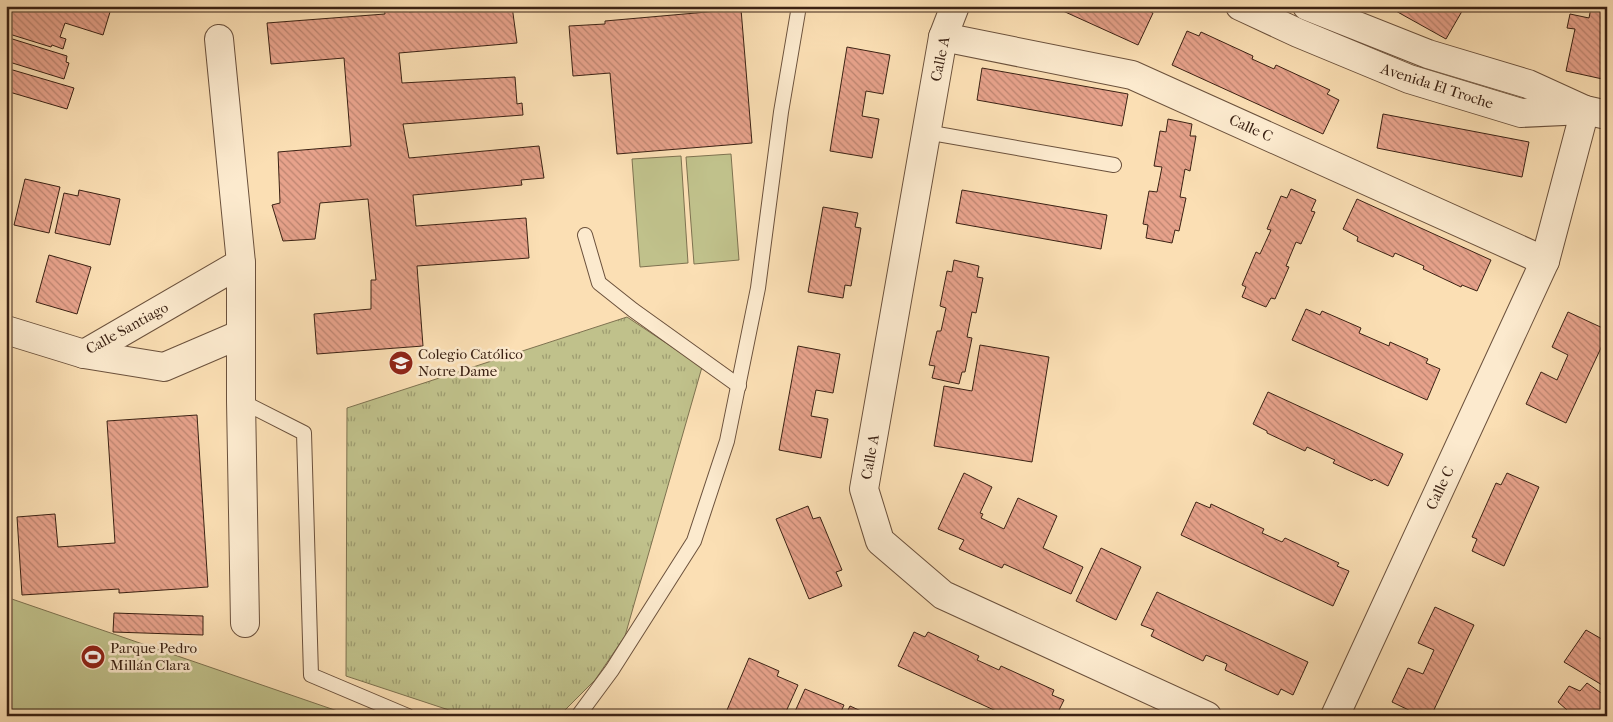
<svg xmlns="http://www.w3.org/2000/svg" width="1613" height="722" viewBox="0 0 1613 722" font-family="'IM FELL French Canon',serif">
  <defs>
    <pattern id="grass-tufts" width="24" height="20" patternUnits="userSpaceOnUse" patternTransform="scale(1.25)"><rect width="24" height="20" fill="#c0c18b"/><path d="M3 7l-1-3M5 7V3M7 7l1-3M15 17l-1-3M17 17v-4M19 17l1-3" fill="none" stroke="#9d9c70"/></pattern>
    <pattern id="building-back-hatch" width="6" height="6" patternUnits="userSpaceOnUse" patternTransform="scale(1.25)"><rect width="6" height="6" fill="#e7a28b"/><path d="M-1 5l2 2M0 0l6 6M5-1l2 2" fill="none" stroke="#bc8470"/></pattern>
  </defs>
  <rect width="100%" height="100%" fill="#fbdfb4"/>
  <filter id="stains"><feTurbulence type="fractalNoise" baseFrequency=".004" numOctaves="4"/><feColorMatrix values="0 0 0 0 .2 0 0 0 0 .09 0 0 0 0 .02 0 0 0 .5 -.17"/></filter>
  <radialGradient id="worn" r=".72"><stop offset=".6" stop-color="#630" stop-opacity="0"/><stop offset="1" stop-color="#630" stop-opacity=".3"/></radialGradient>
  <polygon fill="url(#grass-tufts)" stroke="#7e7250" points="627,317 702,367 625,636 595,680 563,712 557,716 467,716 346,676 347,408"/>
  <g fill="#c0c18b" stroke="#7e7250">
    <polygon points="731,154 739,260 694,264 686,157"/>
    <polygon points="681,156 688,263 640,267 632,159"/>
    <polygon points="6,597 352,716 6,716"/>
  </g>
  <g fill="url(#building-back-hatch)" stroke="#3b2214">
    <polygon points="6,6 90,6 110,12 103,35 65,23 60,37 66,39 63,49 52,45 51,47 6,33"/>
    <polygon points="384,6 409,6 409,12 479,6 512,6 517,43 399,53 402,83 515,77 517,104 522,103 523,115 403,124 409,158 539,146 544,178 521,180 522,185 413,195 416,226 526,218 529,258 417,266 423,346 317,354 314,314 371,309 371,280 376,280 368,199 320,203 315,239 283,241 272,205 280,203 278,152 351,146 344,58 271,64 267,23 385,14"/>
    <polygon points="1052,6 1138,6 1153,13 1138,45"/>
    <polygon points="1396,6 1465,6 1446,39 1394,10"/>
    <polygon points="1591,8 1607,12 1607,80 1566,71 1575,29 1567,28 1570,14 1589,18"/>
    <polygon points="741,9 752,143 617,154 610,73 573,76 569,26 605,24 605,21"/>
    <polygon points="1187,31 1199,36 1201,32 1253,56 1252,59 1274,69 1276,65 1330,90 1327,94 1339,100 1323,134 1172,65"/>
    <polygon points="6,37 67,56 66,62 69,63 64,79 6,61"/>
    <polygon points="847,47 890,55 883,94 866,91 862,116 879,119 872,158 830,151"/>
    <polygon points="6,68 74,88 67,109 6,91"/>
    <polygon points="982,68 1128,94 1122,126 977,100"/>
    <polygon points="1383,114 1529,142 1522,177 1377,148"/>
    <polygon points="1168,119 1192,124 1190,136 1196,136 1190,171 1185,169 1180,197 1186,198 1179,231 1175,230 1172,243 1146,238 1148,225 1143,224 1149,191 1157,192 1162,167 1154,166 1160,131 1166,132"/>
    <polygon points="25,179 60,187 49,233 14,225"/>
    <polygon points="1291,189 1316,200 1311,211 1315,212 1301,244 1296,242 1286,266 1289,267 1275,299 1271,298 1266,307 1242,297 1246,287 1242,285 1256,252 1260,254 1271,230 1267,229 1281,196 1287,198"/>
    <polygon points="79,190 120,199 110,245 55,233 64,193 78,196"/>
    <polygon points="962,190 1107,215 1101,249 956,223"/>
    <polygon points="1357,199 1491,260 1477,291 1462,285 1461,287 1423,269 1424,266 1395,253 1393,257 1357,241 1358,237 1343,229"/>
    <polygon points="823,207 858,213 855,227 861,228 851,286 845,285 843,298 808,292"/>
    <polygon points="49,255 91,267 77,314 36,302"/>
    <polygon points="954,260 979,266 977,277 983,278 976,313 972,312 967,337 972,338 965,372 962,372 959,384 932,378 935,366 929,365 937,331 941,331 946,308 940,306 947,271 952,272"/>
    <polygon points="1306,309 1320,315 1322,311 1361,328 1359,333 1389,346 1390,342 1428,359 1426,363 1440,369 1427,400 1292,340"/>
    <polygon points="1568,312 1607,330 1607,335 1566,423 1526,404 1541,372 1557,380 1568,355 1552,347"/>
    <polygon points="980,345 1049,357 1032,462 934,446 944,386 972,391"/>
    <polygon points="798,346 840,354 833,393 816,390 811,416 828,419 821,458 779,450"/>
    <polygon points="1268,392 1403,454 1388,486 1374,479 1372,481 1333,463 1335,460 1307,447 1305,451 1267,433 1267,431 1253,424"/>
    <polygon points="197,415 208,587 119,593 119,589 22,595 17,517 55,514 58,547 115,543 107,421"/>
    <polygon points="964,473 992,487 980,513 983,514 981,518 1004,529 1018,498 1057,516 1043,548 1083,567 1071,594 1004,564 1002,568 959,549 964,540 938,529"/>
    <polygon points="1507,473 1539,487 1504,566 1472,551 1477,539 1472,537 1496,483 1501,485"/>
    <polygon points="1196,502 1210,508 1211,504 1264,529 1262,533 1282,542 1285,538 1339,563 1337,566 1349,571 1333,606 1181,535"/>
    <polygon points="808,506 813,519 820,517 842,570 836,572 842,586 809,599 776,519"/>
    <polygon points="1101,548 1141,567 1116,620 1076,601"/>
    <polygon points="1157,592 1308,662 1293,695 1281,689 1278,695 1225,670 1227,664 1206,655 1203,661 1151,636 1154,630 1141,625"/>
    <polygon points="1435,607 1474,625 1431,716 1421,716 1392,702 1408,668 1423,674 1434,650 1418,643"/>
    <polygon points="114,613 203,616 203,635 113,632"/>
    <polygon points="1586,630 1607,642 1607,688 1564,662"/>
    <polygon points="914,632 925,637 928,632 979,656 977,660 999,670 1001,666 1054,690 1052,695 1064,700 1056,716 1007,716 898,666"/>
    <polygon points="749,658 779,671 777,676 798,685 784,716 741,716 727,710"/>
    <polygon points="1587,683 1607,697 1607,716 1564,716 1567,710 1558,702 1569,686 1580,691"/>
    <polygon points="805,689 844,705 839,716 793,716"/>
    <polygon points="850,706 872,716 845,716"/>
  </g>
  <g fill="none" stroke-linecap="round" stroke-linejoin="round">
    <defs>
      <g id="service">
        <polyline points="926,132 1114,165"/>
        <polyline points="585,235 599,283 633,310 739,386"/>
        <polyline points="241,401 304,433 311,675 408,716"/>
        <polyline points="578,716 612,670 694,541 727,441 758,288 781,112 799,6"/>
      </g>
      <g id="minor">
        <polyline points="955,6 943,37 864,489 880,541 943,595 1207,716"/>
        <polyline points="943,37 1132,75 1545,261"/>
        <polyline points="219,39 241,263 241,401 245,623"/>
        <polyline points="6,330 84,354 241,263"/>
        <polyline points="84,354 164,367 241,334"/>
        <polyline points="1335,716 1545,261 1585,110"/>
      </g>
      <g id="tertiary">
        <polyline points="1240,6 1298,33 1409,79 1521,113 1585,110"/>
        <polyline points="1307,6 1428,54 1528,84 1585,110 1607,115"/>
      </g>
    </defs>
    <use href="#service" stroke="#6b513c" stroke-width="16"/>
    <use href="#minor" stroke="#6b513c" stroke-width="30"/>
    <use href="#tertiary" stroke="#6b513c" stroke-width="30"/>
    <use href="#service" stroke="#fceace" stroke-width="14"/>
    <use href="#minor" stroke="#fceace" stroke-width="28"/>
    <use href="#tertiary" stroke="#fceace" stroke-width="28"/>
  </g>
  <defs>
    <symbol id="school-disc" viewBox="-11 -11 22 22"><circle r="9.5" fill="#8f2418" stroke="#fceace"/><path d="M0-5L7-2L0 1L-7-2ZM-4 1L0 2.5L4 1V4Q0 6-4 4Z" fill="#fff"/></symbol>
    <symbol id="stadium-disc" viewBox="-11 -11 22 22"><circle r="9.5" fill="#8f2418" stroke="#fceace"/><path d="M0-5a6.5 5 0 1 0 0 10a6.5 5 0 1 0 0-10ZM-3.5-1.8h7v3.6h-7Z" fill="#fff"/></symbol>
  </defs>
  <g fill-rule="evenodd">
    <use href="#school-disc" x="387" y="349" width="28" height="28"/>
    <use href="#stadium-disc" x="79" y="643" width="28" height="28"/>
  </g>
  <g text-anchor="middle" stroke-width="5" stroke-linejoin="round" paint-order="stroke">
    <g font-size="15" fill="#3b2214" stroke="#fceace">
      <text transform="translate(940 59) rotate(-78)" y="5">Calle A</text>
      <text transform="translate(1437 86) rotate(18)" y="5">Avenida El Troche</text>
      <text transform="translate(1251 128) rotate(24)" y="5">Calle C</text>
      <text transform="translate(127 328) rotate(-29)" y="5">Calle Santiago</text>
      <text transform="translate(870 457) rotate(-80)" y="5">Calle A</text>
      <text transform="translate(1440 488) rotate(-65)" y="5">Calle C</text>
    </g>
    <g font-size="15" fill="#3b2214" stroke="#fceace" text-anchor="start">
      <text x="418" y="359">Colegio Católico<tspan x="418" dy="17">Notre Dame</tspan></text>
      <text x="110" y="653">Parque Pedro<tspan x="110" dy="17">Millán Clara</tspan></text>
    </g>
  </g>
  <rect width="1613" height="722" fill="none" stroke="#fbdfb4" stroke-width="25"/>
  <rect x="8" y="8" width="1598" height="707" fill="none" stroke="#3b2214" stroke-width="2.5"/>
  <rect x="12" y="12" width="1588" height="697" fill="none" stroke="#3b2214"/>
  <rect width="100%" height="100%" filter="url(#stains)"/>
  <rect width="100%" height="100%" fill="url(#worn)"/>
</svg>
